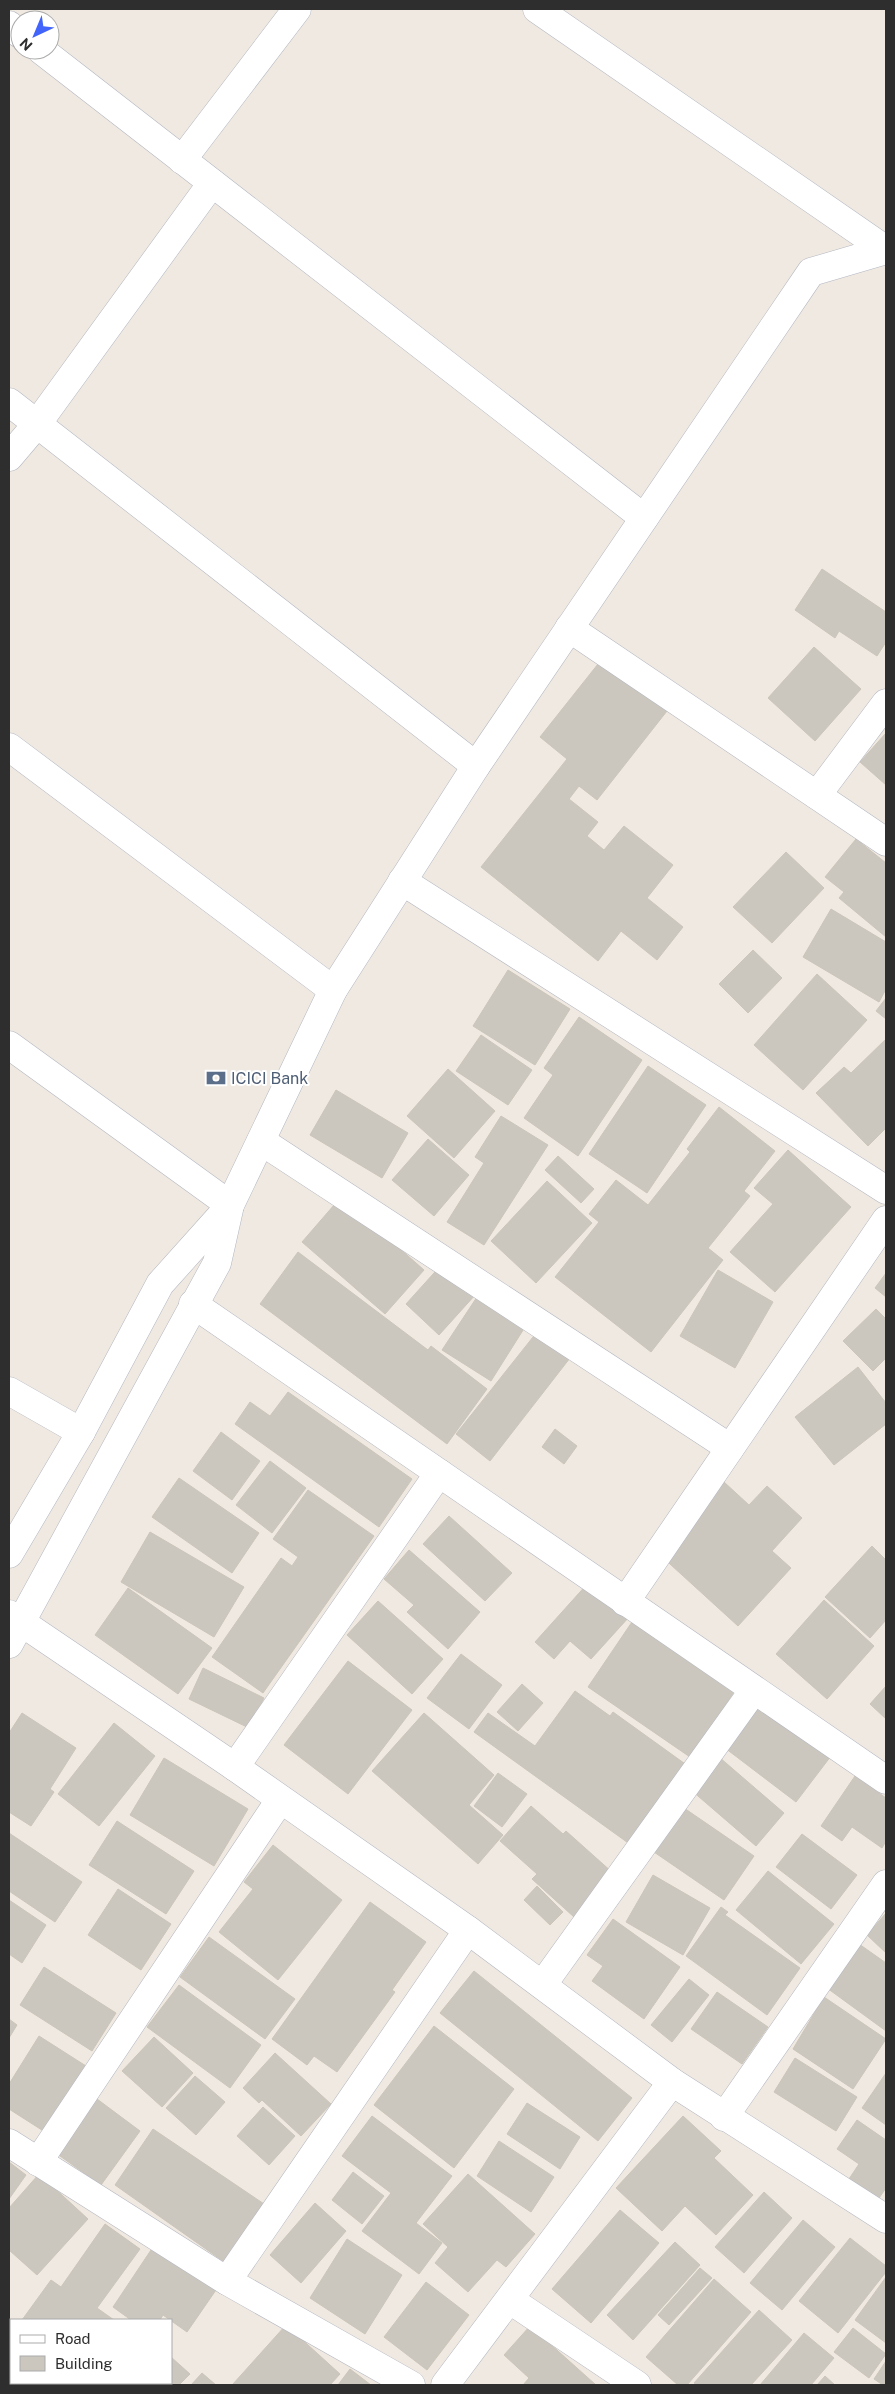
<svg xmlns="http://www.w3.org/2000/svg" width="895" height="2394" viewBox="0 0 895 2394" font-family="'Public Sans',sans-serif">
  <rect width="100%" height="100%" fill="#efe9e1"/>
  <g fill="#cbc7bf" stroke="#cbc5ba">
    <polygon points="822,569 886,612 886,642 877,656 839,631 835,638 795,610"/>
    <polygon points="814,647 861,689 815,741 768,698"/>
    <polygon points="602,659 667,711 597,800 579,786 569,799 598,822 587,836 604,850 624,826 673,865 647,898 683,927 657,960 621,931 598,961 481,867 567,759 540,737"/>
    <polygon points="886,733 886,785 860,762"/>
    <polygon points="856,839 886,863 886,937 839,898 844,892 825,877"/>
    <polygon points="786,852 824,888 772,943 733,907"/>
    <polygon points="831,909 886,942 886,989 879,1002 803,957"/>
    <polygon points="753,950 782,978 748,1013 719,984"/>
    <polygon points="508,970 570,1009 535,1065 473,1026"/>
    <polygon points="817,974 867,1020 803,1090 754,1045"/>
    <polygon points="886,998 886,1019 876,1011"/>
    <polygon points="579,1017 642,1060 578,1156 524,1118 553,1075 544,1068"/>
    <polygon points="481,1035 532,1070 508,1105 456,1071"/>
    <polygon points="886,1039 886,1128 868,1146 816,1093 844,1067 851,1073"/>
    <polygon points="648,1066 706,1105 647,1193 589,1154"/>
    <polygon points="448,1069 495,1111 454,1158 407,1116"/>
    <polygon points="336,1090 408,1133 382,1178 310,1135"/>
    <polygon points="719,1107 775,1151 744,1191 750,1196 708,1248 723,1260 651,1352 555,1277 599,1222 589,1214 616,1180 648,1205 690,1152 687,1149"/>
    <polygon points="501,1116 548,1145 484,1245 447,1222 484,1163 475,1157"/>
    <polygon points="428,1139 469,1175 434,1216 392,1180"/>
    <polygon points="788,1150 851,1207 775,1292 730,1252 773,1204 754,1188"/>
    <polygon points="558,1156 594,1189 581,1203 545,1170"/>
    <polygon points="547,1181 592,1223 536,1283 491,1241"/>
    <polygon points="341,1197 424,1270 385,1314 302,1242"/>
    <polygon points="298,1252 428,1350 431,1346 487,1389 447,1444 260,1304"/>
    <polygon points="443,1263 476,1294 439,1335 406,1304"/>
    <polygon points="718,1270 773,1302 735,1368 680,1336"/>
    <polygon points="886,1273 886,1297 875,1288"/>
    <polygon points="477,1297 525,1327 491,1381 442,1350"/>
    <polygon points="876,1309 886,1319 886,1358 873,1371 843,1341"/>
    <polygon points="537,1332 570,1358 490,1461 456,1434"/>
    <polygon points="858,1367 886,1403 886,1424 834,1465 795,1417"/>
    <polygon points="288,1392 412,1479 379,1527 235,1424 250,1402 270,1416"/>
    <polygon points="555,1429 577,1446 564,1464 542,1447"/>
    <polygon points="221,1432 260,1461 232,1500 193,1471"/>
    <polygon points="270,1461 306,1488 272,1533 236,1505"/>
    <polygon points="179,1478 259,1533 232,1573 152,1517"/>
    <polygon points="724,1482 749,1505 767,1486 802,1518 772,1551 791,1568 738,1626 659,1554"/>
    <polygon points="308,1490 374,1536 263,1693 212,1657 281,1558 292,1566 298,1557 273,1539"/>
    <polygon points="449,1516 512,1573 485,1601 423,1544"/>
    <polygon points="150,1532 244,1587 214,1637 121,1582"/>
    <polygon points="872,1546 886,1560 886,1620 870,1638 825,1597"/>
    <polygon points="409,1550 480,1612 448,1649 407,1612 414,1605 384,1579"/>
    <polygon points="589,1582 629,1617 591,1659 570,1641 554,1659 535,1642"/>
    <polygon points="128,1588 212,1648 178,1694 95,1635"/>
    <polygon points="824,1600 874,1646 827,1699 776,1654"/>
    <polygon points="378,1601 443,1659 412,1694 347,1635"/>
    <polygon points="634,1619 736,1689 690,1757 588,1687"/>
    <polygon points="461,1654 502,1685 469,1729 427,1698"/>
    <polygon points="348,1661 412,1710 348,1794 284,1745"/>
    <polygon points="203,1668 264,1698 249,1728 189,1699"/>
    <polygon points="522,1684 543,1703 518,1731 497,1712"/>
    <polygon points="886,1686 886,1719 870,1704"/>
    <polygon points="575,1691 610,1716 613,1712 688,1766 631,1845 474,1732 488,1713 535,1746"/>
    <polygon points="761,1701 831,1756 796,1802 725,1748"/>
    <polygon points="22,1713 76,1748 50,1789 54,1792 31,1826 9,1812 9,1733"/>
    <polygon points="424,1713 494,1775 469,1805 503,1835 478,1864 372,1771"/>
    <polygon points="114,1723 155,1756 99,1826 58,1794"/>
    <polygon points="719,1757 784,1813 756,1846 691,1790"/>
    <polygon points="164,1758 248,1809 214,1866 130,1815"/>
    <polygon points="498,1773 527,1794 502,1827 474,1806"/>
    <polygon points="855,1776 886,1798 886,1841 882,1848 852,1827 842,1841 821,1826"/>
    <polygon points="531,1806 563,1834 566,1831 613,1873 574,1917 532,1879 537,1874 500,1841"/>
    <polygon points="684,1808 754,1856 724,1900 654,1852"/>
    <polygon points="117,1821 194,1871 166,1914 89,1865"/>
    <polygon points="9,1833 82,1882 55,1922 9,1891"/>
    <polygon points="802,1834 857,1875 831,1909 776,1867"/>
    <polygon points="273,1845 342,1900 278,1980 219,1932 253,1889 244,1882"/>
    <polygon points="768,1871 834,1924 801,1964 736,1910"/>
    <polygon points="653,1875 710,1908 683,1955 626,1922"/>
    <polygon points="537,1886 563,1912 550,1925 524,1900"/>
    <polygon points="118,1889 171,1924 141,1970 88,1935"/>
    <polygon points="9,1900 46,1925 22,1963 9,1954"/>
    <polygon points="370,1902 426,1942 392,1990 395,1992 337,2072 314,2056 307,2065 272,2039"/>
    <polygon points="721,1907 728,1912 725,1915 800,1968 767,2015 686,1956"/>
    <polygon points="886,1913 886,1953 867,1935"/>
    <polygon points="613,1919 680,1967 644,2019 592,1981 603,1966 587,1955"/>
    <polygon points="209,1937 295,1999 265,2039 180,1977"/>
    <polygon points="859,1944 886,1963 886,2031 827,1988"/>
    <polygon points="44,1967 116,2013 92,2051 20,2005"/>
    <polygon points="474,1971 632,2098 598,2141 440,2013"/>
    <polygon points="689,1979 709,1995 672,2042 651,2025"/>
    <polygon points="179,1985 261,2045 230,2088 147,2027"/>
    <polygon points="717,1992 768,2027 742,2064 691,2029"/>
    <polygon points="824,1997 886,2039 853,2089 793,2049"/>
    <polygon points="9,2019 17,2025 9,2038"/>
    <polygon points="434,2026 514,2089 454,2168 374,2105"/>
    <polygon points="39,2036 86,2066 45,2132 9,2109 9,2084"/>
    <polygon points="154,2037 193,2073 162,2107 122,2071"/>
    <polygon points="275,2053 331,2104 301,2136 262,2100 259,2103 243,2088"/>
    <polygon points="795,2058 857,2097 836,2131 774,2092"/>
    <polygon points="886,2073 886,2125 862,2108"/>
    <polygon points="195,2076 225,2102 196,2135 166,2108"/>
    <polygon points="93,2096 140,2131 101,2185 53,2151"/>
    <polygon points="527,2103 580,2137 560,2169 507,2134"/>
    <polygon points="263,2107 295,2136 269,2165 237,2136"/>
    <polygon points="372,2116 452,2176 416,2223 442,2243 419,2274 362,2231 391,2193 342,2156"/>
    <polygon points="683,2116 721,2151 714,2158 753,2195 716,2235 685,2206 662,2231 616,2188"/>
    <polygon points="857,2120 886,2140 886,2188 879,2198 849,2179 859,2164 837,2149"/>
    <polygon points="153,2129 270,2208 230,2266 115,2185"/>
    <polygon points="499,2141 554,2177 531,2212 477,2176"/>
    <polygon points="9,2162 26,2175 9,2199"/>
    <polygon points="353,2172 384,2196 362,2224 332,2200"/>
    <polygon points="39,2174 88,2219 37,2275 9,2250 9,2208"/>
    <polygon points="468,2174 535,2234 506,2267 497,2260 468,2292 435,2263 448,2247 423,2224"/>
    <polygon points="764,2192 792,2218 744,2273 715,2247"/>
    <polygon points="315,2203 346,2231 301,2283 270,2255"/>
    <polygon points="620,2210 659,2243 591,2323 552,2289"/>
    <polygon points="803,2220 835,2247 782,2310 750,2283"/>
    <polygon points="105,2224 140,2249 97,2308 114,2320 22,2320 51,2280 61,2287"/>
    <polygon points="850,2238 886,2266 886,2272 838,2333 799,2301"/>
    <polygon points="347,2239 402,2275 365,2334 310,2298"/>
    <polygon points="675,2242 700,2265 633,2340 607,2315"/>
    <polygon points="153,2247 216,2290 187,2332 163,2315 160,2320 131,2320 113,2307"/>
    <polygon points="700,2268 712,2278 669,2325 658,2315"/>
    <polygon points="886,2277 886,2343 855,2320"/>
    <polygon points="714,2279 751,2312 687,2385 678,2385 646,2357"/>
    <polygon points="426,2282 469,2315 427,2370 384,2337"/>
    <polygon points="759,2310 792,2340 751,2385 697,2385 694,2383"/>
    <polygon points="286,2325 340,2374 330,2385 234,2385 233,2384"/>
    <polygon points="530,2326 596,2385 523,2385 529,2378 504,2355"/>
    <polygon points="853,2328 886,2354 869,2378 834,2352"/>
    <polygon points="804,2333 834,2358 811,2385 760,2385"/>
    <polygon points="11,2335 11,2369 9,2367 9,2339"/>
    <polygon points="171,2357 190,2374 179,2385 119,2385 122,2383 171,2383"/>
    <polygon points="886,2361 886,2385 883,2385 874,2379"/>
    <polygon points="350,2369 371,2385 338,2385"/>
    <polygon points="202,2373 216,2385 191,2385"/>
    <polygon points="825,2376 835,2385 817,2385"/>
    <polygon points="31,2383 113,2383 111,2385 34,2385"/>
  </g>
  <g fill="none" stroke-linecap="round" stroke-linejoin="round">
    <defs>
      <g id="minor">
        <polyline points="537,9 886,250"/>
        <polyline points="9,25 20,34"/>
        <polyline points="41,50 644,518"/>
        <polyline points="182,160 297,9"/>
        <polyline points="9,402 476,766"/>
        <polyline points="9,457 37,424 212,183"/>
        <polyline points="569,628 886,842"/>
        <polyline points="9,747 333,990"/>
        <polyline points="817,795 886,703"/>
        <polyline points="402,881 886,1190"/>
        <polyline points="9,1045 230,1205"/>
        <polyline points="261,1141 730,1448"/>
        <polyline points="193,1304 886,1780"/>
        <polyline points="9,1391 81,1432"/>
        <polyline points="625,1602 886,1220"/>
        <polyline points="9,1614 235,1767 468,1930 672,2082 886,2219"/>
        <polyline points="235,1767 439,1473"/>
        <polyline points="543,1984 754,1690"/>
        <polyline points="724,2117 886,1884"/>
        <polyline points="9,2143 227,2281 411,2385"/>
        <polyline points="38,2162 280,1800"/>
        <polyline points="227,2281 468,1930"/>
        <polyline points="510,2300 637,2385"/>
        <polyline points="445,2385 672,2082"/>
      </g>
      <g id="tertiary">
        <polyline points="9,1554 81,1432 160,1284 229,1207"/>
        <polyline points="9,1644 217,1263 230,1205 333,990 476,766 811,272 886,250"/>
      </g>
    </defs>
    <use href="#minor" stroke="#b4b7c1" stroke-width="29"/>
    <use href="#tertiary" stroke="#b4b7c1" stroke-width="29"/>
    <use href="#minor" stroke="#fff" stroke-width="28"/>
    <use href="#tertiary" stroke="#fff" stroke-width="28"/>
  </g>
  <defs>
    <symbol id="bank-bare" viewBox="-9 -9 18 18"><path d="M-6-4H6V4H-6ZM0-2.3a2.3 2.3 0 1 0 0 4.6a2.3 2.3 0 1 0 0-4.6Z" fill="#5c6f8a" stroke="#fff" stroke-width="2.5" paint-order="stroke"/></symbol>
  </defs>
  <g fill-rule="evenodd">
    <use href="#bank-bare" x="202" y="1064" width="28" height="28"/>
  </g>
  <g text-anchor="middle" stroke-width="4" stroke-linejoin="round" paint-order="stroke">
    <g font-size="16" fill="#4e5e75" stroke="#fff" text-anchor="start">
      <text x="231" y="1084">ICICI Bank</text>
    </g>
  </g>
  <rect width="895" height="2394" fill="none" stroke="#2e2e2e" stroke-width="20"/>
  <rect x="10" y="2319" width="162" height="65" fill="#ffffff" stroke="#ababab"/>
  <rect x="20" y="2335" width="25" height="8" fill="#ffffff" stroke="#ababab"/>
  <text x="55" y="2344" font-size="15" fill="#2e2e2e">Road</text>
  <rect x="20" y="2356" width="25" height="15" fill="#cbc7bf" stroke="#ababab"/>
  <text x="55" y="2369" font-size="15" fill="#2e2e2e">Building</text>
  <g transform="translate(35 35) rotate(224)"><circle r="24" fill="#ffffff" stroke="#ababab"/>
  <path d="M0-4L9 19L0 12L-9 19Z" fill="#4264fb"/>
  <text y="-8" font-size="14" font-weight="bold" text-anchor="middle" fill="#2e2e2e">N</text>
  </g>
</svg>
